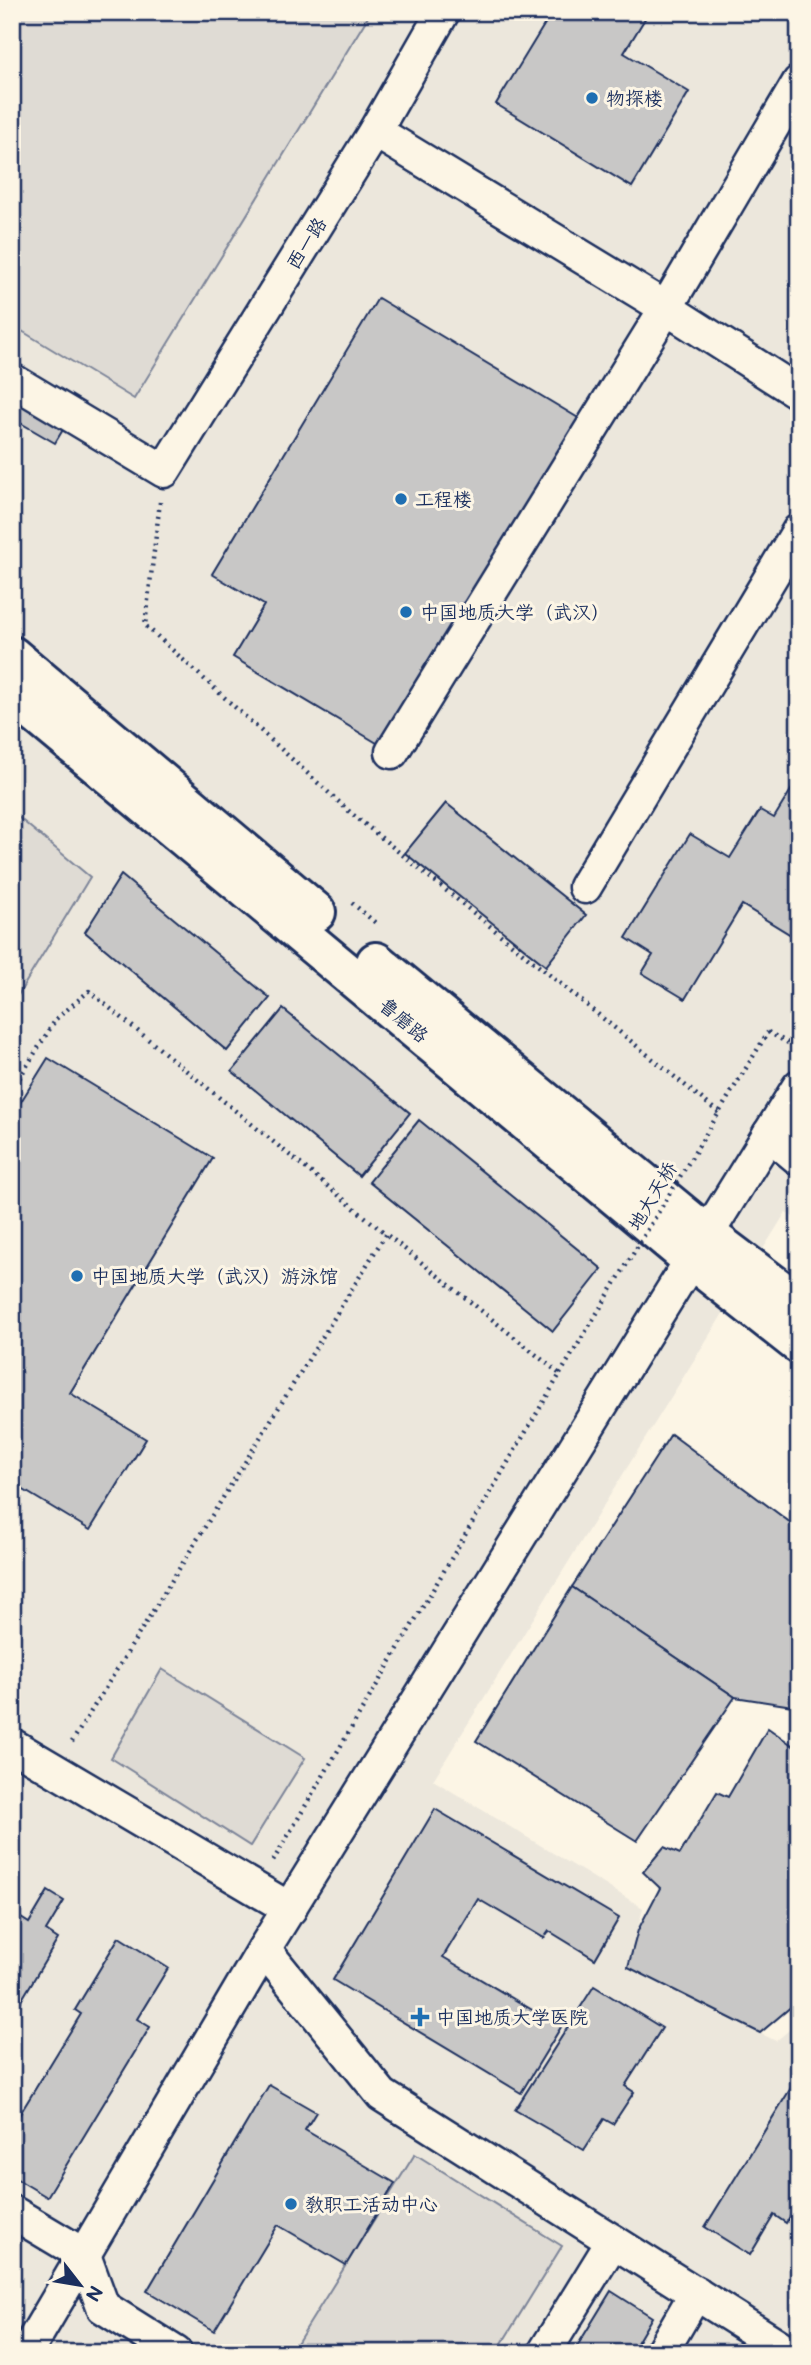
<svg xmlns="http://www.w3.org/2000/svg" width="811" height="2365" viewBox="0 0 811 2365" font-family="'Balsamiq Sans','LXGW WenKai TC',sans-serif">
  <rect width="100%" height="100%" fill="#fcf5e5"/>
  <filter id="ink" filterUnits="userSpaceOnUse"><feTurbulence type="fractalNoise" baseFrequency=".0143" numOctaves="2"/><feDisplacementMap in="SourceGraphic" scale="14" xChannelSelector="R" yChannelSelector="G"/><feConvolveMatrix kernelMatrix="1 2 1 2 8 2 1 2 1" color-interpolation-filters="sRGB"/></filter>
  <g filter="url(#ink)">
    <polygon fill="#ece7dc" points="12,12 799,12 799,1221 786,1212 433,1780 643,1908 628,1968 776,2041 799,2022 799,2353 12,2353"/>
    <g fill="#dfdbd4" stroke="#7d8599" stroke-width="2">
      <polygon points="12,12 371,12 134,399 12,325"/>
      <polygon points="12,812 90,877 12,1005"/>
      <polygon points="162,1669 305,1758 250,1846 111,1758"/>
      <polygon points="415,2154 562,2246 496,2353 291,2353"/>
    </g>
    <g fill="#c8c7c6" stroke="#1b2f5e" stroke-width="2">
      <polygon points="552,12 649,12 624,53 689,92 632,187 496,104"/>
      <polygon points="378,298 590,425 392,752 233,657 264,605 212,574"/>
      <polygon points="12,377 73,413 55,443 12,418"/>
      <polygon points="799,777 799,933 796,938 742,905 685,999 642,973 653,955 626,938 690,834 730,858 760,810 774,818"/>
      <polygon points="446,803 586,915 546,966 405,853"/>
      <polygon points="121,875 270,998 227,1051 85,932"/>
      <polygon points="283,1009 410,1113 359,1176 232,1071"/>
      <polygon points="48,1058 213,1158 70,1393 146,1439 90,1530 12,1483 12,1116"/>
      <polygon points="419,1120 602,1269 553,1331 369,1182"/>
      <polygon points="671,1434 799,1529 799,1707 735,1697 572,1587"/>
      <polygon points="572,1587 735,1697 637,1841 476,1741"/>
      <polygon points="768,1728 799,1750 799,2000 760,2033 628,1967 638,1930 660,1888 643,1872 664,1847 680,1854 717,1792 728,1797"/>
      <polygon points="435,1809 619,1918 595,1959 549,1931 544,1938 478,1899 443,1957 561,2027 521,2093 333,1980"/>
      <polygon points="48,1891 64,1901 46,1931 58,1939 12,2016 12,1925 18,1916 29,1923"/>
      <polygon points="119,1937 168,1968 137,2019 150,2027 47,2197 12,2176 12,2127 81,2014 75,2010"/>
      <polygon points="594,1986 662,2028 625,2086 634,2092 613,2124 604,2119 584,2150 515,2110"/>
      <polygon points="799,2075 799,2202 786,2223 774,2215 750,2255 705,2227"/>
      <polygon points="269,2085 316,2112 305,2130 395,2183 346,2265 278,2225 214,2331 147,2291"/>
      <polygon points="611,2291 652,2317 631,2353 573,2353"/>
    </g>
    <g fill="none" stroke-linecap="round" stroke-linejoin="round">
      <defs>
        <g id="street">
          <polyline points="375,131 666,308 799,82"/>
          <polyline points="12,380 164,471 375,131 443,12"/>
          <polyline points="392,752 666,308 799,393"/>
          <polyline points="585,887 799,530"/>
          <polyline points="769,1134 799,1159"/>
          <polyline points="12,1745 290,1909"/>
          <polyline points="264,1949 382,2095 790,2353"/>
          <polyline points="12,2212 84,2255 103,2307 176,2353"/>
          <polyline points="26,2353 264,1949 799,1086"/>
          <polyline points="544,2353 613,2241"/>
          <polyline points="661,2353 696,2293"/>
        </g>
        <g id="secondary">
          <polyline points="12,656 316,912"/>
          <polyline points="12,694 691,1259 799,1344"/>
          <polyline points="376,962 706,1234 799,1304"/>
        </g>
      </defs>
      <use href="#street" stroke="#1b2f5e" stroke-width="37"/>
      <use href="#secondary" stroke="#1b2f5e" stroke-width="44"/>
      <g stroke="#1b2f5e" stroke-width="4.5" stroke-dasharray="2 5" stroke-linecap="butt">
        <polyline points="160,502 145,625 351,813 719,1113"/>
        <polyline points="352,903 378,925"/>
        <polyline points="768,1032 799,1049"/>
        <polyline points="12,1090 56,1019 89,991 386,1234 72,1742"/>
        <polyline points="273,1861 560,1374 386,1234"/>
      </g>
      <use href="#street" stroke="#fcf5e5" stroke-width="32"/>
      <use href="#secondary" stroke="#fcf5e5" stroke-width="38"/>
      <polyline stroke="#1b2f5e" stroke-width="4.5" stroke-dasharray="2 5" stroke-linecap="butt" points="560,1374 768,1032"/>
    </g>
  </g>
  <g fill="#1f6fb2" stroke="#fcf5e5" stroke-width="2.5">
    <circle cx="592" cy="98" r="7"/>
    <circle cx="401" cy="499" r="7"/>
    <circle cx="406" cy="612" r="7"/>
    <circle cx="77" cy="1276" r="7"/>
    <path d="M416.5 2006.5h7v7h7v7h-7v7h-7v-7h-7v-7h7z"/>
    <circle cx="291" cy="2204" r="7"/>
  </g>
  <g text-anchor="middle" stroke-width="6" stroke-linejoin="round" paint-order="stroke">
    <g font-size="19" fill="#1b2f5e" stroke="#fcf5e5" text-anchor="start">
      <text x="606" y="105">物探楼</text>
      <text x="415" y="506">工程楼</text>
      <text x="420" y="619">中国地质大学（武汉）</text>
      <text x="91" y="1283">中国地质大学（武汉）游泳馆</text>
      <text x="436" y="2024">中国地质大学医院</text>
      <text x="305" y="2211">教职工活动中心</text>
    </g>
    <g font-size="19" fill="#1b2f5e" stroke="#fcf5e5">
      <text transform="translate(306 243) rotate(-58)" y="7">西一路</text>
      <text transform="translate(404 1020) rotate(40)" y="7">鲁磨路</text>
      <text transform="translate(652 1196) rotate(-59)" y="7">地大天桥</text>
    </g>
  </g>
  <rect width="811" height="2365" fill="none" stroke="#fcf5e5" stroke-width="42"/>
  <rect x="21" y="21" width="769" height="2323" fill="none" stroke="#1b2f5e" stroke-width="2.5" filter="url(#ink)"/>
  <g transform="translate(80 2285) rotate(121)" stroke="#fcf5e5" stroke-width="5" paint-order="stroke">
  <path d="M0-5L12 26L0 18L-12 26Z" fill="#1b2f5e"/>
  <text y="-10" font-size="19" font-weight="bold" text-anchor="middle" fill="#1b2f5e">N</text>
  </g>
</svg>
